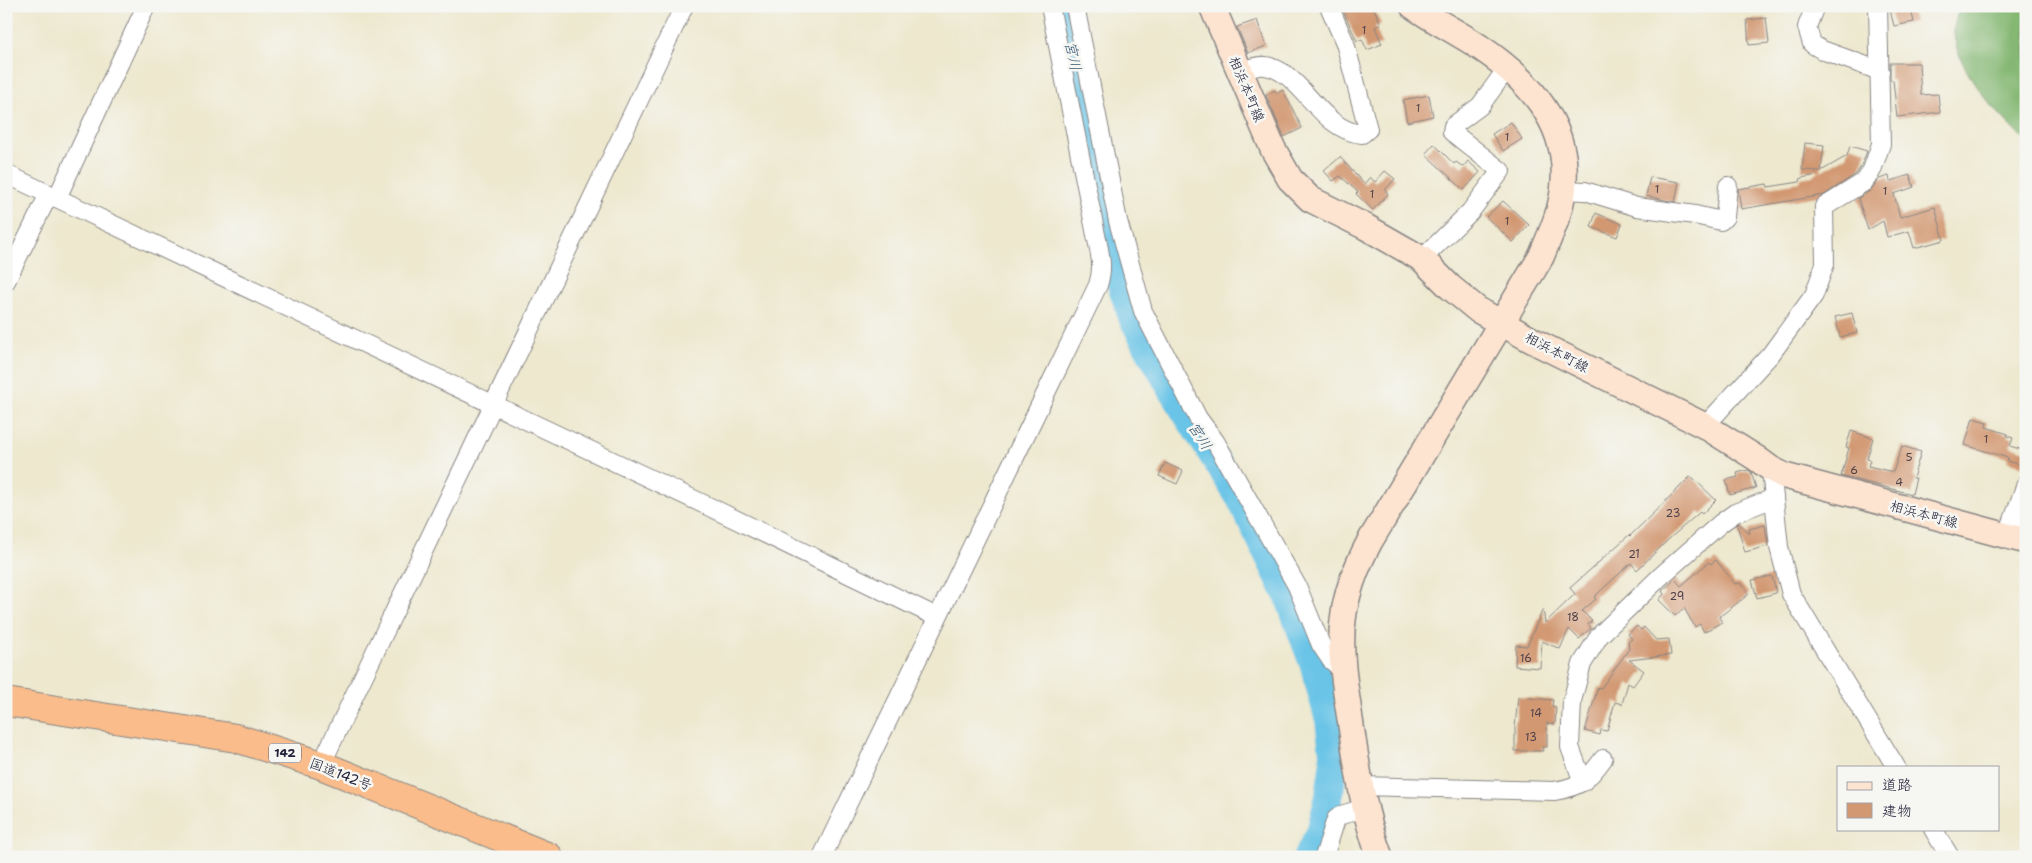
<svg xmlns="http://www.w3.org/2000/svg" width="2032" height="863" viewBox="0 0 2032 863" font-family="'Shantell Sans','Klee One',sans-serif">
  <rect width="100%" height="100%" fill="#f6f6f2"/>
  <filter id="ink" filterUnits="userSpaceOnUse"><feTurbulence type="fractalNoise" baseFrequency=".02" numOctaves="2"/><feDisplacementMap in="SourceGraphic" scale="10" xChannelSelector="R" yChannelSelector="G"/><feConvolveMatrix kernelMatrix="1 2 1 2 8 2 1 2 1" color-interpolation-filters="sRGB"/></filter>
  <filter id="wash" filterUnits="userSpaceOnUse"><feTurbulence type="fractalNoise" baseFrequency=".0096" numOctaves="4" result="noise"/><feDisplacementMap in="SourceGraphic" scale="20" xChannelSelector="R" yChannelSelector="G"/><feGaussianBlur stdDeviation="1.12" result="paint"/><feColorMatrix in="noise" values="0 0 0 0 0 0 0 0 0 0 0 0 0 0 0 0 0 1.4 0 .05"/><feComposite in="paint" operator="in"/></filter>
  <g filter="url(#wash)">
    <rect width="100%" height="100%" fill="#ede8ce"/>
    <path fill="#85b873" stroke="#546d57" d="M1960,6H2026V141C1998,114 1957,72 1954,33C1953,25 1958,14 1960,6Z"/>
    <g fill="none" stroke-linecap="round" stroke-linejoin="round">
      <polyline stroke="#6ac4e7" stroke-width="28" points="1063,6 1119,278 1132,317 1153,356 1180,404 1241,500 1288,596 1314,666 1329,720 1334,761 1329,797 1320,833 1307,857"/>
    </g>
    <g id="blocks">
      <g fill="#d29872">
        <polygon points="1341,6 1373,6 1381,24 1375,27 1382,44 1367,50 1362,39 1357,41"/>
        <polygon points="1889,6 1910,6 1914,22 1894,26"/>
        <polygon points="1766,18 1769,43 1749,45 1747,20"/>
        <polygon points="1257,20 1266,46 1248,53 1237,27"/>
        <polygon points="1890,63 1919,63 1921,95 1938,94 1940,112 1897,117 1893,80 1890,80"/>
        <polygon points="1275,90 1277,93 1283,90 1302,128 1284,137 1266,95"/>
        <polygon points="1429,95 1433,116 1407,122 1403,100"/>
        <polygon points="1511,122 1522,139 1503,151 1492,134"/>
        <polygon points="1805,143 1824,145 1821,171 1847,156 1850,146 1867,151 1862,165 1856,174 1824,195 1741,209 1738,189 1767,184 1768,187 1800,182 1801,178 1812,176 1820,171 1802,170"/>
        <polygon points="1434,144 1454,164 1456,162 1463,167 1468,161 1480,172 1464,190 1425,154"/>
        <polygon points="1340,157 1364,184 1370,177 1375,182 1385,171 1395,179 1385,190 1388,194 1373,210 1356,194 1358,192 1340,176 1333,181 1324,171"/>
        <polygon points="1910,175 1914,187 1894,194 1900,217 1935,207 1944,240 1914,248 1909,231 1887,237 1883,221 1868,230 1858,198 1870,191 1879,179 1889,176 1890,181"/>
        <polygon points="1650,177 1679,182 1675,202 1646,196"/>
        <polygon points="1503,201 1529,225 1513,242 1486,217"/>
        <polygon points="1596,213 1622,224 1617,237 1591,227"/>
        <polygon points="1852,313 1857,333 1840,337 1835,317"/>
        <polygon points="1973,418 1987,422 1986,427 2008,434 2007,436 2013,438 2010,446 2026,451 2023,466 2007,461 2008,458 1965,445"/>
        <polygon points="1851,431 1873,438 1867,459 1870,460 1868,466 1893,472 1902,446 1921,452 1913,478 1916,478 1912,494 1841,476 1849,448 1846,447"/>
        <polygon points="1165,463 1183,471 1177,484 1159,476"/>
        <polygon points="1748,470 1751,472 1756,488 1730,495 1726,480 1738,477 1737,473"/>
        <polygon points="1691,476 1716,500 1702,514 1700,512 1669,539 1637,570 1631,563 1594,597 1596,599 1582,611 1592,621 1588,624 1591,628 1579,639 1569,629 1560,649 1542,641 1540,668 1515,666 1516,645 1527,646 1543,609 1545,623 1575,594 1570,588 1629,535 1630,536"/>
        <polygon points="1739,523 1748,533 1750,533 1749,529 1765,525 1768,546 1745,552 1737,525"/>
        <polygon points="1716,560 1735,584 1740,583 1749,594 1719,617 1722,622 1704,632 1700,624 1695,627 1684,608 1675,616 1659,600 1664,594 1662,591 1675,579 1681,586 1709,562 1711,564"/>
        <polygon points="1772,576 1776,593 1757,598 1752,580"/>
        <polygon points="1637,626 1641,630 1644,627 1656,640 1669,639 1671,655 1629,660 1644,671 1633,686 1628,683 1622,704 1615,702 1607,731 1601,730 1600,735 1585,731 1598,687 1601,688 1629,649 1628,642 1632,639 1628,634"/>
        <polygon points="1518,697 1553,700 1552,706 1556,707 1555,724 1547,723 1547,747 1542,747 1543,751 1515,751 1515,727"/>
      </g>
    </g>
  </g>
  <g filter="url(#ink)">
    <use href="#blocks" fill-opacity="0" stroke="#888584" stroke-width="1"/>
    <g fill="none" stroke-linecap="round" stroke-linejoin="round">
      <defs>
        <g id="street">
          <polyline points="1075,6 1118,221 1143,311 1198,418 1215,441 1297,586 1321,645 1331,660 1343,670"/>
          <polyline points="1815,6 1807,27 1812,44 1822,50 1880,71"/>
          <path d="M1239,72C1247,69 1256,65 1265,66C1301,70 1319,130 1362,134L1368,129L1345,43L1329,6"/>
          <polyline points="6,174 714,509 937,617"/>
          <polyline points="1563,190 1585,191 1637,207 1695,215 1721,221 1725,217 1728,186"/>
          <polyline points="57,198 146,6"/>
          <polyline points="1422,259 1470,212 1501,171 1452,132 1453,126 1480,106 1508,67"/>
          <polyline points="6,281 49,194"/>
          <polyline points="1705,426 1771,354 1814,295 1825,264 1824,207 1864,182 1872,170 1881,144 1878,6"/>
          <polyline points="1771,469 1779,547 1791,594 1896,767"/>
          <polyline points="2007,537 2026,484"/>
          <polyline points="321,765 684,6"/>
          <polyline points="1583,782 1570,747 1572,701 1582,664 1599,636 1661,576 1721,523 1735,513 1774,498"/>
          <path d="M1360,786L1554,791C1580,787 1588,780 1603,759"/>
          <polyline points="1933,829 1950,857"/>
          <path d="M822,857L1098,285C1104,268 1100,253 1096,235L1050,6"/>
          <polyline points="1324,857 1336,819 1341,815 1365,808"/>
        </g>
        <g id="secondary">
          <polyline points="1212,6 1273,149 1290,179 1310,199 1366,227 1422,259 1450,287 1478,310 1539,344 1705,426 1756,458 1771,469 1785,476 2026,541"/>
          <path d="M1380,857C1363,812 1357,766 1350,719C1345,686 1339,653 1343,620C1346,593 1357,565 1370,541L1541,257C1551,233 1563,208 1564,181C1568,120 1525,77 1478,46C1457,32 1434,21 1413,6"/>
        </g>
        <polyline id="highway" points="6,702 236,738 321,765 549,857"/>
      </defs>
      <use href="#street" stroke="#888584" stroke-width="20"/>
      <use href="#secondary" stroke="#888584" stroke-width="28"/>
      <use href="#highway" stroke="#888584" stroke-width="30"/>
      <use href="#street" stroke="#fff" stroke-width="18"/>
      <use href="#secondary" stroke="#fde4d0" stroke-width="25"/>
      <use href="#highway" stroke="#f9bc8a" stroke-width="28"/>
    </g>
  </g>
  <g text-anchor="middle" stroke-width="5" stroke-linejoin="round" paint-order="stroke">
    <g font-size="11" fill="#4e4049">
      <text x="1364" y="34">1</text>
      <text x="1418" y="112">1</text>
      <text x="1507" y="141">1</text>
      <text x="1657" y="193">1</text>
      <text x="1885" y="195">1</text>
      <text x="1372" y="198">1</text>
      <text x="1507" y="225">1</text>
      <text x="1986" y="443">1</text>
      <text x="1909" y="461">5</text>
      <text x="1854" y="474">6</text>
      <text x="1899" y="486">4</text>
      <text x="1673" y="517">23</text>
      <text x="1634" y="558">21</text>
      <text x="1677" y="600">29</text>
      <text x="1573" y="621">18</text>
      <text x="1526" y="662">16</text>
      <text x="1536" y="717">14</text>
      <text x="1531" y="741">13</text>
    </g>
    <rect fill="#f6f6f2" stroke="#626272" stroke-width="1" x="269" y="743.5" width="32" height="19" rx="4"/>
    <g font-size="12" font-weight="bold" fill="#22223b">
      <text x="285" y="757">142</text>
    </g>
    <g font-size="14" fill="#22223b" stroke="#f6f6f2">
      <text transform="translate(1247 89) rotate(67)" y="5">相浜本町線</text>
      <text transform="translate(1557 352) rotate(28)" y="5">相浜本町線</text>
      <text transform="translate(1924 514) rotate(15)" y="5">相浜本町線</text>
      <text transform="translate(341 774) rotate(21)" y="5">国道142号</text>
    </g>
    <g font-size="15" font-style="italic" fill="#3b5b77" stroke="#f6f6f2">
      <text transform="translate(1073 56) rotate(78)" y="5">宮川</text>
      <text transform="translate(1200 436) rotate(57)" y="5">宮川</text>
    </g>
  </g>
  <rect width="2032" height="863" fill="none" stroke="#f6f6f2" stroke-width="25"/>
  <rect x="1837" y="766" width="162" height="65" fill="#f6f6f2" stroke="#a1a1a9"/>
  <rect x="1847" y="782" width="25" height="8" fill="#fde4d0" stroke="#a1a1a9"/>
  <text x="1882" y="790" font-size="15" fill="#22223b">道路</text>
  <rect x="1847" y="803" width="25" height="15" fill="#d29872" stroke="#a1a1a9"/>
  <text x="1882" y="816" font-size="15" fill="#22223b">建物</text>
</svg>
